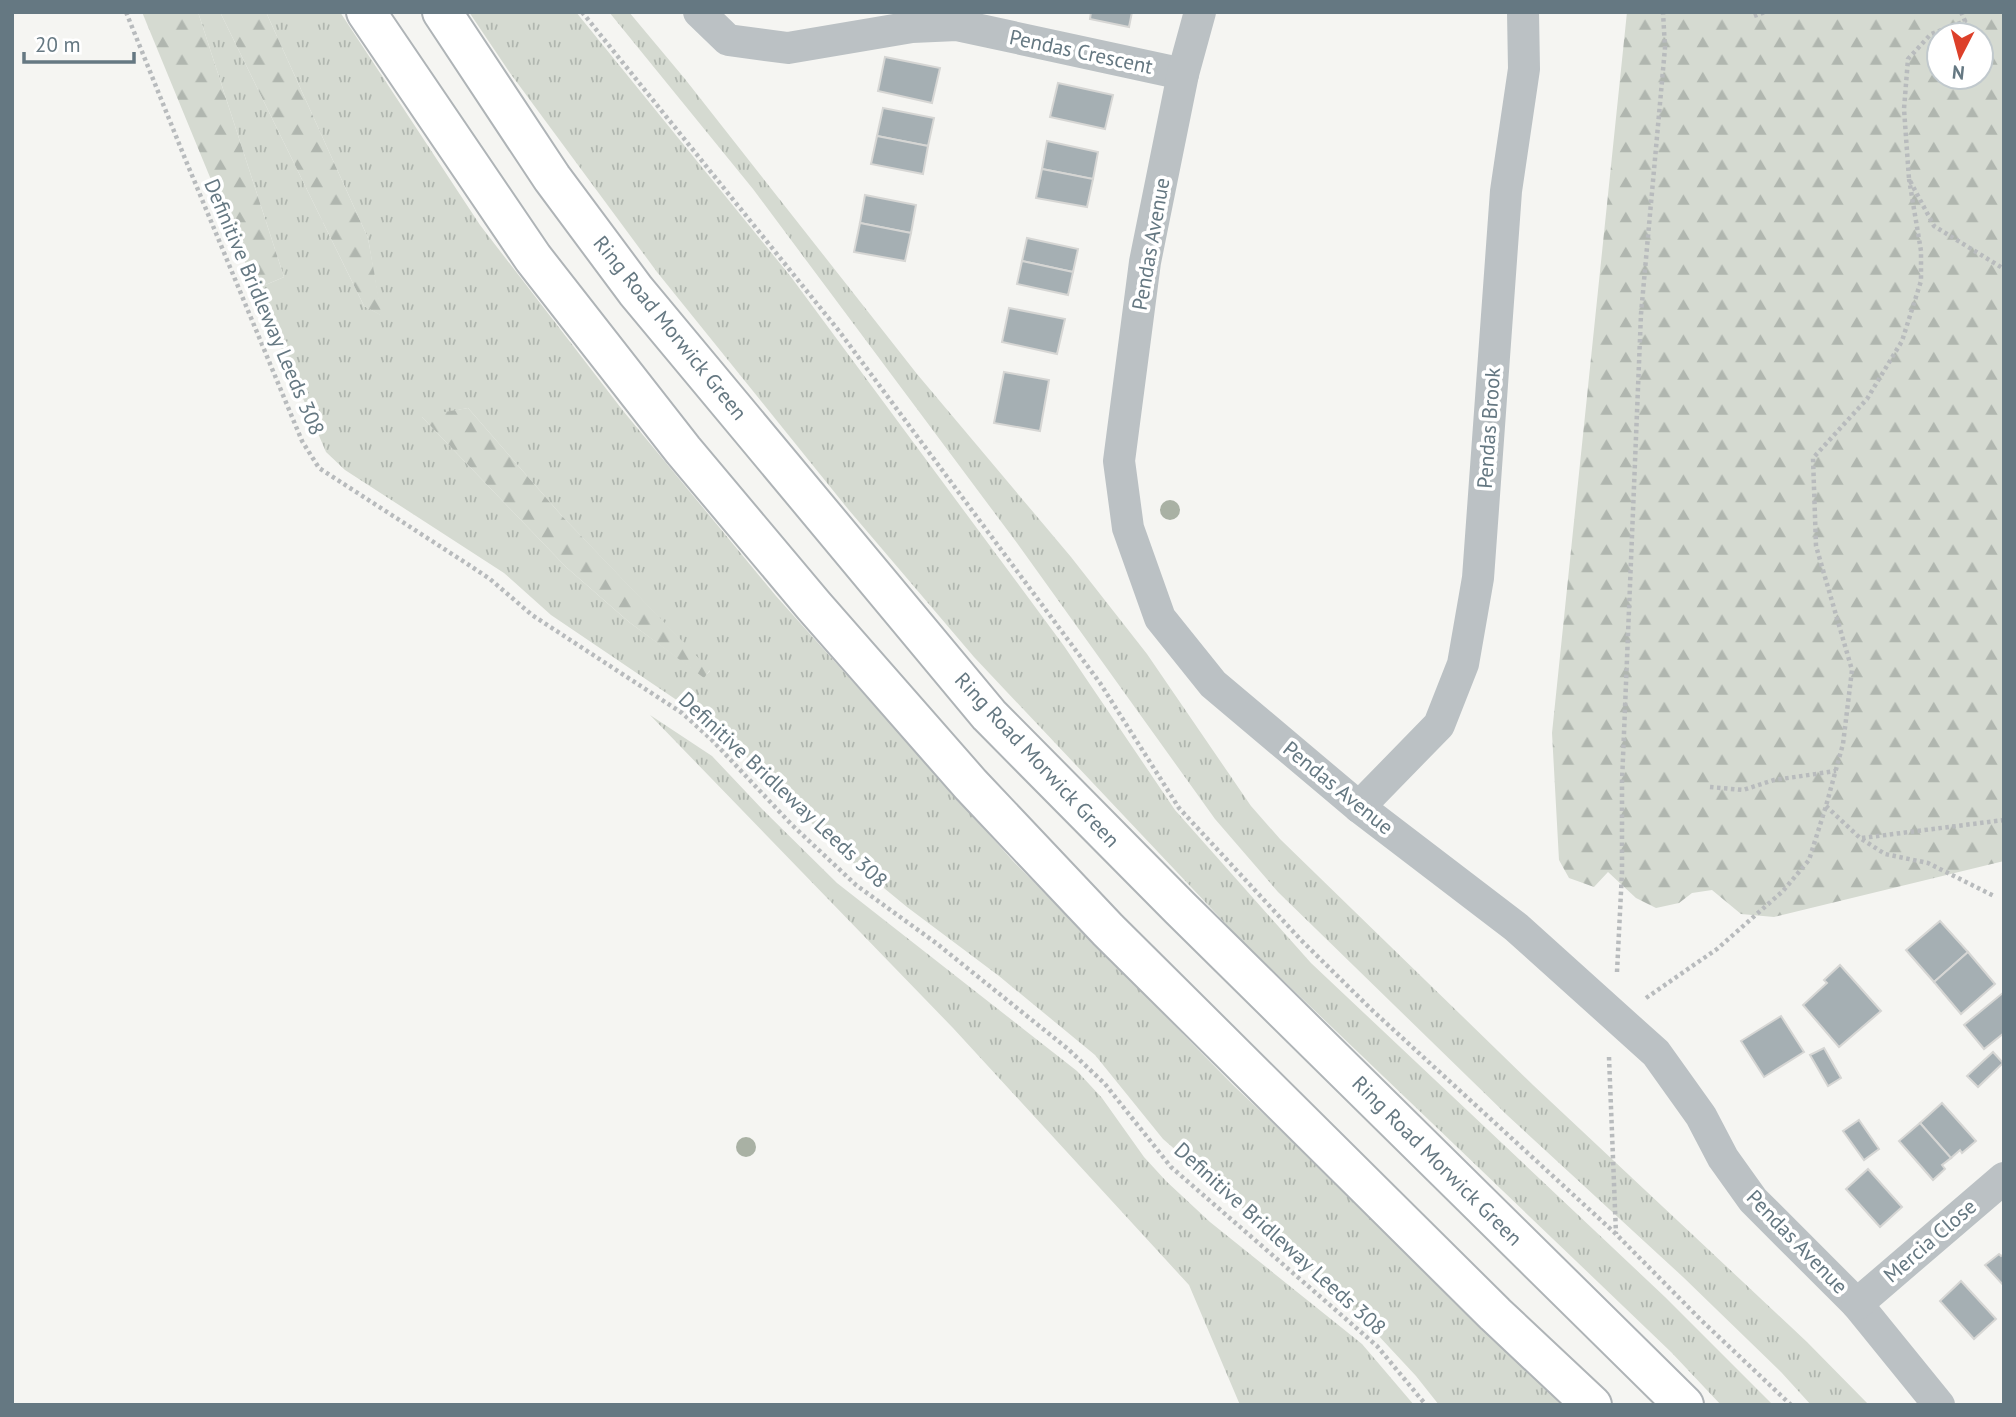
<svg xmlns="http://www.w3.org/2000/svg" width="2016" height="1417" viewBox="0 0 2016 1417" font-family="'PT Sans',sans-serif">
  <defs>
    <pattern id="grass-tufts" width="24" height="20" patternUnits="userSpaceOnUse" patternTransform="scale(1.75)"><rect width="24" height="20" fill="#d5dad1"/><path d="M3 7l-1-3M5 7V3M7 7l1-3M15 17l-1-3M17 17v-4M19 17l1-3" fill="none" stroke="#b0b6af"/></pattern>
    <pattern id="forest-firs" width="22" height="20" patternUnits="userSpaceOnUse" patternTransform="scale(1.75)"><rect width="22" height="20" fill="#d5dad1"/><path d="M5 1l3.5 6h-7zM16 11l3.5 6h-7z" fill="#b0b6af"/></pattern>
  </defs>
  <rect width="100%" height="100%" fill="#f5f5f2"/>
  <g fill="url(#grass-tufts)" fill-rule="evenodd">
    <path d="M198,12H220L364,306L381,315L368,238L266,12H340L480,225L624,412L776,596L1013,861L1234,1086L1570,1405H1439L1416,1376L1376,1333L1288,1248L1163,1139L1095,1055L999,976L907,907L839,851L718,728L551,615L504,573L345,470L326,452L256,289L284,277ZM468,408L562,516L710,671L704,677L629,622L566,567L422,417Z"/>
    <polygon points="469,12 576,12 791,277 1064,646 1175,810 1311,963 1665,1297 1773,1405 1721,1405 1671,1352 1241,940 974,657 848,509 657,272 510,73"/>
    <polygon points="609,12 629,12 685,79 917,374 1071,557 1147,654 1251,806 1280,839 1533,1085 1807,1342 1869,1405 1811,1405 1781,1372 1683,1277 1507,1115 1278,892 1215,819 1017,543 753,189"/>
    <polygon points="650,715 712,756 763,810 837,883 1077,1071 1102,1098 1144,1157 1166,1181 1210,1222 1362,1344 1414,1405 1240,1405 1189,1285 953,1028"/>
  </g>
  <g fill="url(#forest-firs)" fill-rule="evenodd">
    <polygon points="142,12 198,12 284,277 256,289"/>
    <polygon points="220,12 266,12 368,238 382,316 364,306"/>
    <path d="M1627,12H2004V861L1774,917L1741,914L1712,890L1692,893L1679,903L1656,908L1636,898L1608,872L1594,887L1569,878L1559,860L1552,733ZM1939,35H1981V77H1939Z"/>
    <polygon points="468,408 562,516 710,670 704,678 629,622 566,567 421,416"/>
  </g>
  <g fill="#a5afb3" stroke="#d6d6d4" stroke-width="2">
    <polygon points="1091,12 1132,12 1129,27 1090,19"/>
    <polygon points="885,57 940,68 932,103 878,91"/>
    <polygon points="1058,83 1113,95 1105,129 1050,117"/>
    <polygon points="883,108 934,118 928,146 877,136"/>
    <polygon points="877,136 928,146 923,174 871,164"/>
    <polygon points="1047,141 1098,152 1093,179 1042,169"/>
    <polygon points="1042,169 1093,179 1087,207 1036,198"/>
    <polygon points="865,195 916,205 911,233 860,223"/>
    <polygon points="860,223 911,233 905,261 854,252"/>
    <polygon points="1027,238 1078,249 1073,272 1022,261"/>
    <polygon points="1022,261 1073,272 1068,295 1017,284"/>
    <polygon points="1009,308 1065,319 1057,354 1002,342"/>
    <polygon points="1004,372 1049,380 1040,431 994,423"/>
    <polygon points="1940,921 1968,952 1934,982 1906,950"/>
    <polygon points="1968,952 1995,984 1961,1014 1934,982"/>
    <polygon points="1840,965 1881,1011 1839,1047 1803,1005 1827,983 1824,980"/>
    <polygon points="2004,992 2004,1033 1984,1049 1964,1025"/>
    <polygon points="1781,1016 1804,1052 1764,1077 1741,1041"/>
    <polygon points="1824,1048 1841,1078 1828,1086 1810,1055"/>
    <polygon points="1993,1052 2003,1063 1978,1087 1967,1076"/>
    <polygon points="1942,1103 1976,1141 1962,1153 1960,1150 1951,1158 1920,1123"/>
    <polygon points="1859,1120 1879,1149 1864,1160 1843,1131"/>
    <polygon points="1920,1123 1951,1158 1942,1165 1945,1169 1933,1180 1899,1141"/>
    <polygon points="1868,1169 1902,1207 1880,1227 1846,1189"/>
    <polygon points="1999,1254 2001,1256 2004,1254 2004,1286 1985,1265"/>
    <polygon points="1961,1281 1996,1319 1974,1339 1940,1301"/>
  </g>
  <g fill="none" stroke-linecap="round" stroke-linejoin="round">
    <defs>
      <g id="trunk">
        <polyline points="366,12 533,258 683,450 814,606 971,785 1108,930 1495,1314 1592,1405"/>
        <polyline points="442,12 552,178 636,291 989,715 1180,908 1684,1405"/>
      </g>
    </defs>
    <use href="#trunk" stroke="#afb4b7" stroke-width="42"/>
    <g stroke="#b8bbbd" stroke-width="4.5" stroke-dasharray="3.5 3.5" stroke-linecap="butt">
      <polyline points="126,12 184,156 302,441 319,468 469,565 490,579 532,615 682,713 711,739 792,825 856,885 936,943 1068,1049 1105,1084 1171,1167 1377,1346 1426,1405"/>
      <polyline points="582,12 839,331 1100,683 1179,808 1301,940 1373,1011 1616,1234 1702,1321 1791,1405"/>
      <polyline points="1961,12 1965,21 1931,34 1908,59 1904,109 1909,179 1934,226 2004,269"/>
      <polyline points="1754,16 1765,12"/>
      <polyline points="1710,787 1743,790 1774,780 1836,771"/>
      <polyline points="1826,806 1860,838 1885,854 1928,863 1994,896"/>
      <polyline points="1862,838 2004,820"/>
      <polyline points="1617,972 1622,872 1622,782 1641,314 1665,48 1663,12"/>
      <polyline points="1646,998 1717,949 1783,891 1809,860 1826,806 1843,744 1852,670 1816,546 1813,458 1867,399 1902,341 1921,281 1921,251 1909,179"/>
      <polyline points="1609,1057 1616,1234"/>
    </g>
    <g stroke="#bbc1c4" stroke-width="32">
      <polyline points="699,12 728,40 788,48 912,27 957,25 1183,74"/>
      <polyline points="1200,12 1183,74 1145,262 1119,461 1128,528 1160,618 1213,684 1359,807 1516,927 1656,1053 1701,1116 1723,1158 1753,1200 1857,1304 1939,1405"/>
      <polyline points="1359,807 1439,725 1463,664 1478,578 1506,191 1524,69 1523,12"/>
      <polyline points="1857,1304 2004,1178"/>
    </g>
    <use href="#trunk" stroke="#fff" stroke-width="38"/>
  </g>
  <g fill="#a9b1a4">
    <circle cx="1170" cy="510" r="10"/>
    <circle cx="746" cy="1147" r="10"/>
  </g>
  <g text-anchor="middle" stroke-width="7" stroke-linejoin="round" paint-order="stroke">
    <g font-size="21" fill="#657882" stroke="#fff">
      <text transform="translate(1081 52) rotate(12)" y="7">Pendas Crescent</text>
      <text transform="translate(1151 244) rotate(-80)" y="7">Pendas Avenue</text>
      <text transform="translate(264 307) rotate(67)" y="7">Definitive Bridleway Leeds 308</text>
      <text transform="translate(670 328) rotate(51)" y="7">Ring Road Morwick Green</text>
      <text transform="translate(1489 428) rotate(-86)" y="7">Pendas Brook</text>
      <text transform="translate(1037 760) rotate(47)" y="7">Ring Road Morwick Green</text>
      <text transform="translate(1338 788) rotate(39)" y="7">Pendas Avenue</text>
      <text transform="translate(783 790) rotate(43)" y="7">Definitive Bridleway Leeds 308</text>
      <text transform="translate(1437 1161) rotate(45)" y="7">Ring Road Morwick Green</text>
      <text transform="translate(1280 1239) rotate(42)" y="7">Definitive Bridleway Leeds 308</text>
      <text transform="translate(1930 1241) rotate(-41)" y="7">Mercia Close</text>
      <text transform="translate(1797 1242) rotate(46)" y="7">Pendas Avenue</text>
    </g>
  </g>
  <rect width="2016" height="1417" fill="none" stroke="#657882" stroke-width="28"/>
  <g transform="translate(1960 56) rotate(186)"><circle r="33" fill="#ffffff" stroke="#c1c9cd" stroke-width="2"/>
  <path d="M0-5L12 26L0 18L-12 26Z" fill="#dd402a"/>
  <text y="-10" font-size="19" font-weight="bold" text-anchor="middle" fill="#657882">N</text>
  </g>
  <path d="M24 52v10h110v-10" fill="none" stroke="#657882" stroke-width="3.5"/>
  <text x="35" y="52" font-size="21" fill="#657882" stroke="#ffffff" stroke-width="5" paint-order="stroke">20 m</text>
</svg>
